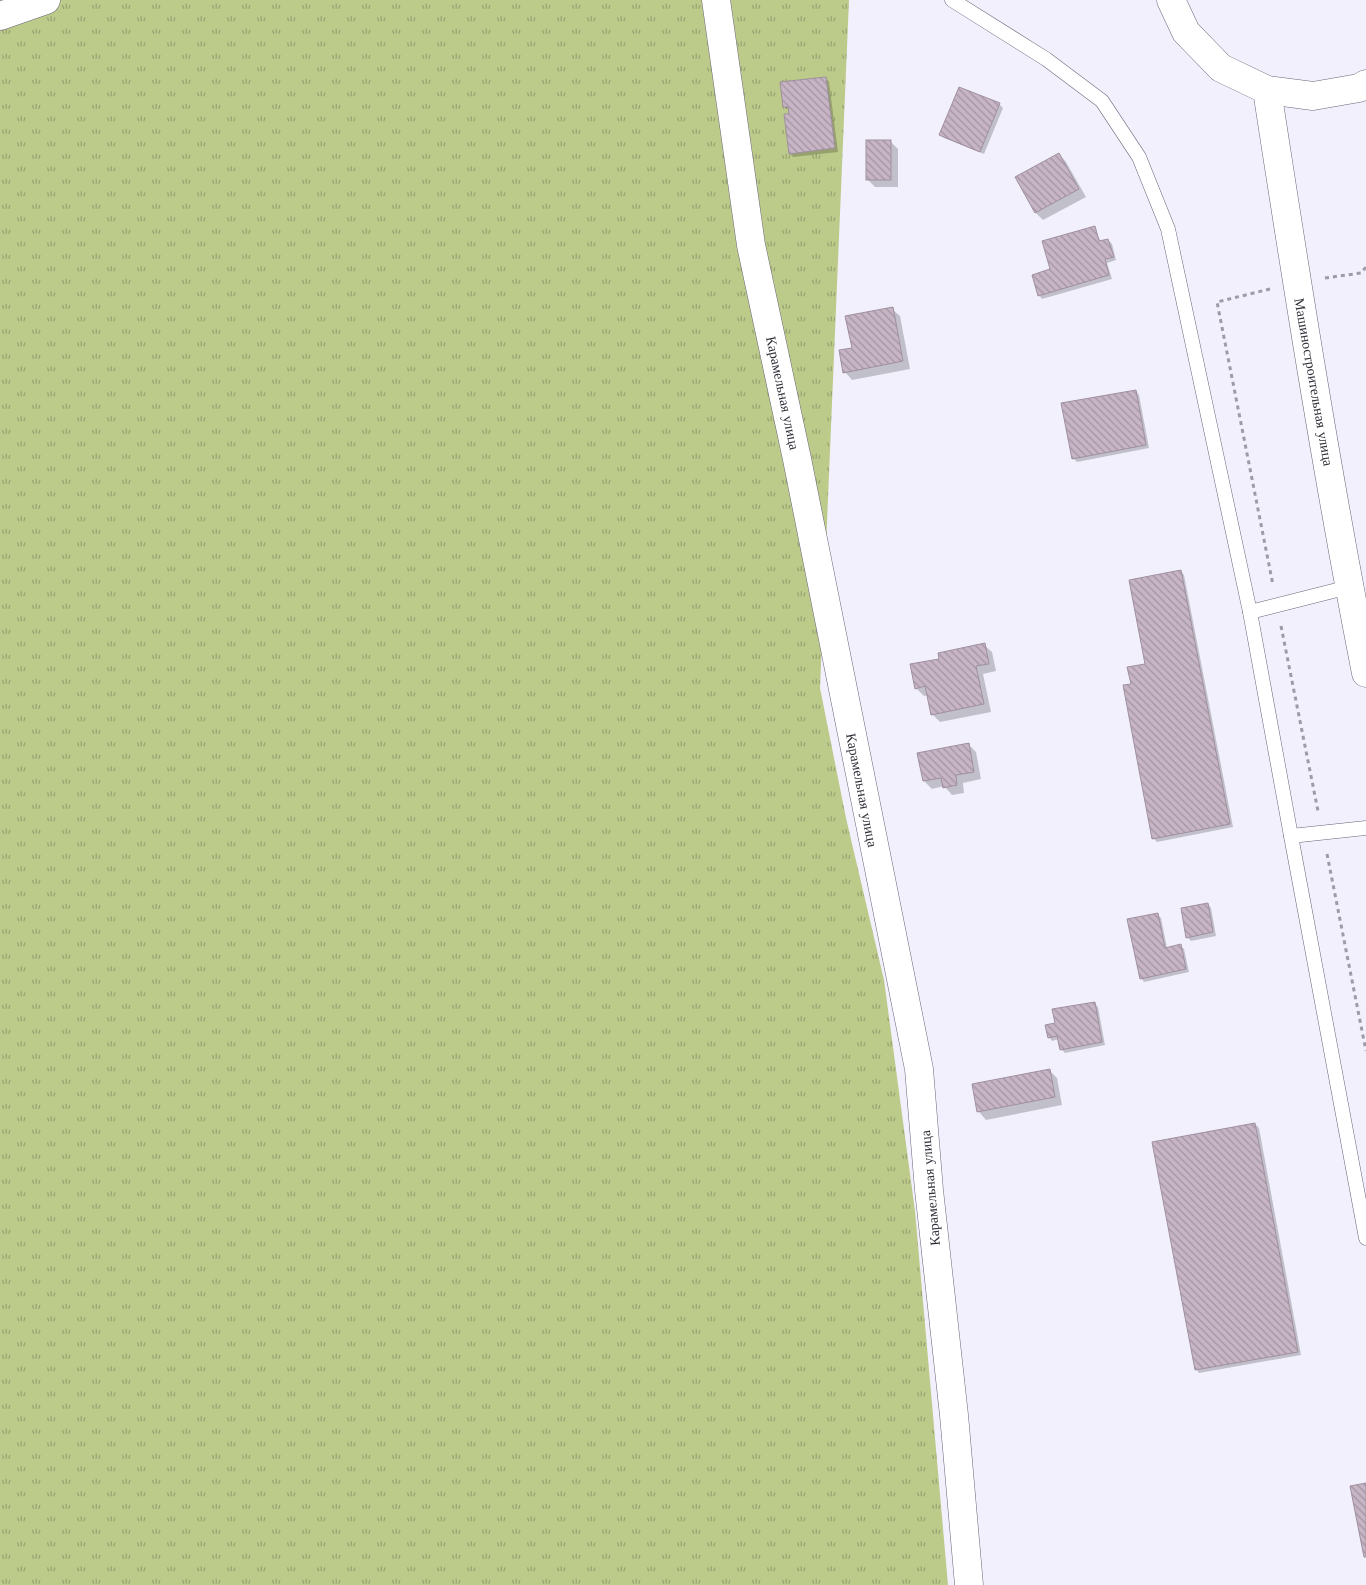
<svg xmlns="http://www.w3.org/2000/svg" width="1366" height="1585" viewBox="0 0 1366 1585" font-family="'Libre Baskerville',serif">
  <defs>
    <pattern id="grass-tufts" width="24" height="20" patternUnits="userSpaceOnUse" patternTransform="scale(1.25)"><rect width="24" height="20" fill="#bcca8a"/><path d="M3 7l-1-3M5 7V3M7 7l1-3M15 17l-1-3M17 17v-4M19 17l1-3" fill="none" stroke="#99a472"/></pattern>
    <pattern id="building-back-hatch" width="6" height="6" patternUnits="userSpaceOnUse" patternTransform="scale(1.25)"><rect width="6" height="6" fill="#c7b5c5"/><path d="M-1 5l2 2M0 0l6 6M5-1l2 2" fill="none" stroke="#a294a1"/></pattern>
  </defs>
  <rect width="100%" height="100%" fill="#f2f0fd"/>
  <polygon fill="url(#grass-tufts)" points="0,0 849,0 820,688 846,818 884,980 915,1211 948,1585 0,1585"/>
  <g fill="#0003">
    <polygon points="826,78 829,82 838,152 793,157 790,153 790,110 784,107"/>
    <polygon points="999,104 1003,108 984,154 944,138 941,135"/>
    <polygon points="890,141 898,149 898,187 875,187 867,179"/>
    <polygon points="1059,154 1066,162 1086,197 1043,220 1036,213 1016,177"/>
    <polygon points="1094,227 1101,242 1108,240 1112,244 1116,260 1107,263 1112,279 1042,299 1039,295 1052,270"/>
    <polygon points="892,309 900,316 910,369 852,380 845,372 853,349"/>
    <polygon points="1136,391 1139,395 1149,448 1077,462 1073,458"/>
    <polygon points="1181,571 1184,575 1233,827 1157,842 1153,838 1132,685 1146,665"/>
    <polygon points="984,645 992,652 996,671 983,674 991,712 940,722 932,714 928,695 924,696 916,688 941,659"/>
    <polygon points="968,744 976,752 981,779 963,783 964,793 952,795 944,786 932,789 924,781"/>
    <polygon points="1208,904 1211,908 1216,936 1191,941 1187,937"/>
    <polygon points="1157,914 1161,918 1167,948 1180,946 1184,949 1189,972 1144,982 1141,978"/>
    <polygon points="1094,1003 1098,1007 1105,1045 1065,1053 1061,1049 1059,1039 1052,1041 1049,1037 1056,1024"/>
    <polygon points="1049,1070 1057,1078 1062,1105 986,1120 979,1112 973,1085"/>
    <polygon points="1255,1124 1259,1128 1301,1355 1199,1373 1196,1369"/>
  </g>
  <g fill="url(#building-back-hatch)" stroke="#a0909f">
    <polygon points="826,77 835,148 789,154 784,114 789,114 788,107 783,107 780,82"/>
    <polygon points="959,87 1000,103 980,152 939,135"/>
    <rect x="866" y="140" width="25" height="40"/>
    <polygon points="1059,153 1079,189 1035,213 1015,177"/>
    <polygon points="1095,226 1099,241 1108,239 1114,257 1105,259 1109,275 1038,296 1032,275 1050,269 1042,241"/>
    <polygon points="893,307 903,361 843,373 839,350 852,348 845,316"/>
    <polygon points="1136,390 1146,445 1072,459 1061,403"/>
    <polygon points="1181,570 1230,824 1152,839 1123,685 1131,684 1127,667 1145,664 1129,580"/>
    <polygon points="985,643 989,664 976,666 984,704 931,715 925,686 915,689 910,664 939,659 938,653"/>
    <polygon points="969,743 974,772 956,775 957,785 943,788 941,778 923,781 917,753"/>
    <polygon points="1208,903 1213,932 1186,938 1181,908"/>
    <polygon points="1158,913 1165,948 1181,944 1186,969 1140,979 1127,919"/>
    <polygon points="1095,1002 1102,1042 1060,1050 1057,1036 1048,1038 1045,1025 1055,1023 1052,1009"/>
    <polygon points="1050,1069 1055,1097 977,1112 972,1084"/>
    <polygon points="1255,1123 1298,1352 1195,1370 1152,1142"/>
    <polygon points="1366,1483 1366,1557 1364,1557 1350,1486"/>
  </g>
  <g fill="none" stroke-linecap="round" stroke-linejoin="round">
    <defs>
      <g id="service">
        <polyline points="952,0 1046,59 1102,101 1139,157 1168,229 1250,612"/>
        <polyline points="1349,587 1250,612 1291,836 1366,828"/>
        <polyline points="1291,836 1366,1238"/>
      </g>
      <g id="minor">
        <polyline points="716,0 751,245 797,459 919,1069 929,1190 954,1415 969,1585"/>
        <polyline points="0,16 46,0"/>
      </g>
      <g id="tertiary">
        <polyline points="1171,0 1186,32 1221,68 1267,90 1313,96 1359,88 1366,84"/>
        <path d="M1267,90C1297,285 1328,480 1366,673"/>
      </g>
    </defs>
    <use href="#service" stroke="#686578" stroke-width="15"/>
    <use href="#minor" stroke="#686578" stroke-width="29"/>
    <use href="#tertiary" stroke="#686578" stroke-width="29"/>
    <g stroke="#9d9ba6" stroke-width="3" stroke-dasharray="4 4" stroke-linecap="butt">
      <polyline points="1325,278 1361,273 1366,267"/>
      <polyline points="1270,289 1217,302 1273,585"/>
      <polyline points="1281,626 1318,811"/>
      <polyline points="1327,854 1366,1051"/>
    </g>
    <use href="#service" stroke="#fff" stroke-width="14"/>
    <use href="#minor" stroke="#fff" stroke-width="28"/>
    <use href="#tertiary" stroke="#fff" stroke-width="28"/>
  </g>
  <g text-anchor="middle" stroke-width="4" stroke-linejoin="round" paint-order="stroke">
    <g font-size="14" fill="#312f38" stroke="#fff">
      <text transform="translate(1314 382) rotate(80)" y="5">Машиностроительная улица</text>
      <text transform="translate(783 393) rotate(78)" y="5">Карамельная улица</text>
      <text transform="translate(862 790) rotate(79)" y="5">Карамельная улица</text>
      <text transform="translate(930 1188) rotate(-95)" y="5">Карамельная улица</text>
    </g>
  </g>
</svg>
